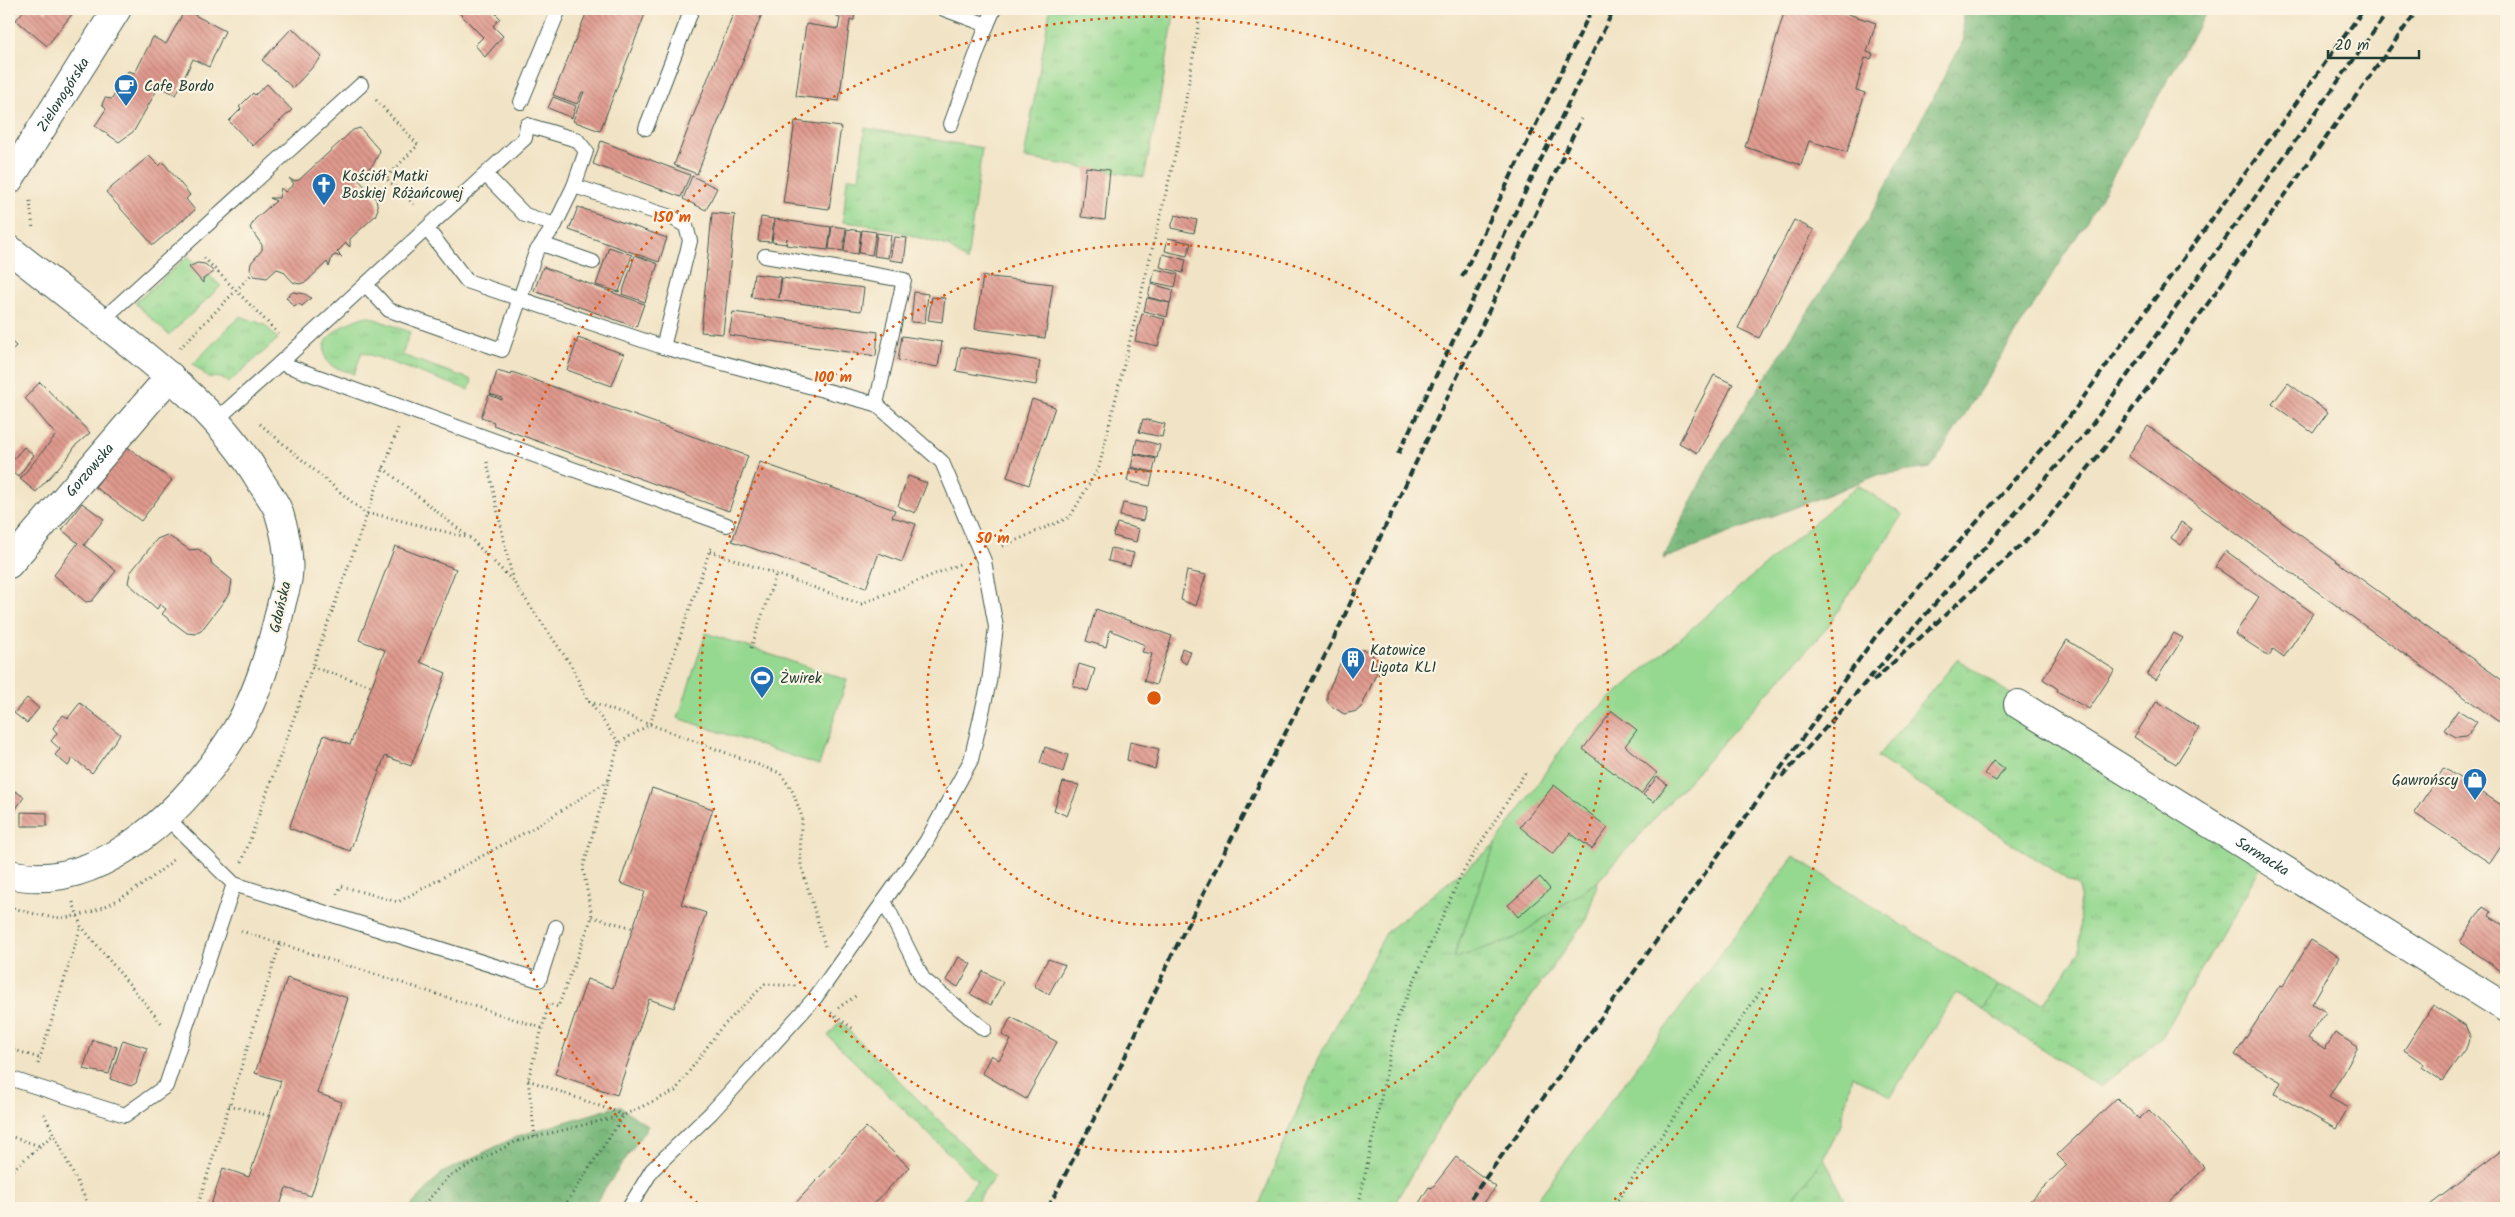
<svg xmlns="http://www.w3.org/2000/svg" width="2515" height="1217" viewBox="0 0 2515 1217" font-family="Kalam,sans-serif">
  <defs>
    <pattern id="grass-tufts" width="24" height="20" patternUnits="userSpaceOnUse" patternTransform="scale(1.25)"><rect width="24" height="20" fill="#95d890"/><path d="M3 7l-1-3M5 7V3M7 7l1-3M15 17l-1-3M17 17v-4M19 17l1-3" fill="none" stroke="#80ba7d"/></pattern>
    <pattern id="forest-crowns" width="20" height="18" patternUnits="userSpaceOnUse" patternTransform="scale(1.25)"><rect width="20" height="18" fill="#78b87a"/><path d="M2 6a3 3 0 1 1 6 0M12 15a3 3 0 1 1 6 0" fill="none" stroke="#629765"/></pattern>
    <pattern id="building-back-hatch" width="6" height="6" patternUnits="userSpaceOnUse" patternTransform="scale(1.25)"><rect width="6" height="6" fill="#e0998e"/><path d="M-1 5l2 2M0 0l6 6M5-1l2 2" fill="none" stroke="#b57e75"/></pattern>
  </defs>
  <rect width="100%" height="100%" fill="#fcf5e5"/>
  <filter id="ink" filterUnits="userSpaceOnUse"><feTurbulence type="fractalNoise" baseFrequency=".02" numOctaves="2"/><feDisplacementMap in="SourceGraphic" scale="10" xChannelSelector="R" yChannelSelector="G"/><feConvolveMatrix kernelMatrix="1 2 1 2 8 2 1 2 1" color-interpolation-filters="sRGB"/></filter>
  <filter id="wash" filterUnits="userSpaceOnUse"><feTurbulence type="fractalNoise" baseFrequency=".0096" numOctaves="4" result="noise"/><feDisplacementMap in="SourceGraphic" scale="20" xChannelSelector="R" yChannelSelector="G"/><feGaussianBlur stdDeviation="1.12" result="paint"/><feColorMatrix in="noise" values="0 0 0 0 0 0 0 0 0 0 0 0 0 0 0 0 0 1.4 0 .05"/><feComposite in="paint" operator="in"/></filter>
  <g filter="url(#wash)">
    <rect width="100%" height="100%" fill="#f1e3c5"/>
    <g fill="url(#grass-tufts)" stroke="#5a8a62">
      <polygon points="1050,9 1175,9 1158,111 1144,177 1024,158"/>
      <polygon points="865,128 982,148 967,262 948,246 878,226 843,222 847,178 859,178"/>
      <polygon points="188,256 221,286 169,335 135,303"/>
      <polygon points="240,316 265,325 278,339 228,383 222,378 208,377 193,364"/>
      <path d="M367,316L410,332L402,355L472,380L469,390L362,352L354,374L331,366C309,340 347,321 367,316Z"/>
      <polygon points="1958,659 2263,863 2162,1037 2100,1087 1983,1010 1998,986 2044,1003 2080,951 2079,887 1877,757"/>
      <polygon points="1495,845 1453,958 1515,938 1598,881 1586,920 1440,1125 1392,1208 1258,1208 1318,1059 1387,931"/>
      <polygon points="840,1022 995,1176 973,1208 956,1208 977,1181 828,1036"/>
      <polygon points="1824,1158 1849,1208 1786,1208"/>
    </g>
    <g fill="url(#forest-crowns)" stroke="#4c7a57">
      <polygon points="1962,9 2208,9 2094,209 1931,468 1878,475 1663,559 1710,463 1869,218 1964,39"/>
      <polygon points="619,1106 648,1126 592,1208 409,1208 442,1173 518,1136"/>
    </g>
    <g fill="#95d890" stroke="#5a8a62">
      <polygon points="1858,485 1903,515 1826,629 1598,881 1515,938 1453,959 1495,845 1577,727"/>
      <polygon points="706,633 847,680 819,765 678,718"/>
      <polygon points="1794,856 1998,986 1983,1010 1956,993 1891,1096 1852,1076 1840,1127 1824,1158 1786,1208 1531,1208"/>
    </g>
    <g id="blocks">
      <g fill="url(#building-back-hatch)">
        <polygon points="25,9 42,9 46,12 48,9 76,9 47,46 16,20"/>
        <polygon points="455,9 491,9 500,18 493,26 503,36 485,57 475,45 483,37"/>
        <polygon points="588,9 647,9 600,131 573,121 584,92 582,92 577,104 553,95"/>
        <polygon points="735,9 764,9 697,174 674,165"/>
        <polygon points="838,9 855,9 854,20 850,20 839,101 796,96 806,24 838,29 840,18 837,17"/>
        <polygon points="1785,9 1833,9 1876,23 1867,52 1873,54 1871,59 1865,58 1856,90 1865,93 1847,152 1809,141 1801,165 1745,147"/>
        <polygon points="185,10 225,31 209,67 193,59 176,95 159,86 134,131 119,142 95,126 106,109 102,104 105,98 112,99 128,71 135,73 153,37 166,44"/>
        <polygon points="292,28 322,57 293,88 262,60"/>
        <polygon points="267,84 292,110 253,146 229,121 241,109 239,107 253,93 255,95"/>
        <polygon points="553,97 576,106 572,118 548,108"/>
        <polygon points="795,121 841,127 829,209 783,203"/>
        <polygon points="360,128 380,151 374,163 358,179 376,199 378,209 375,216 350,239 350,247 346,243 337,252 342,257 335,255 332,257 329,267 327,262 306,282 299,284 293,282 283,271 277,269 267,278 254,276 250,269 251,263 262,250 262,245 250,228 255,219 276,201 270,198 279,198 281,188 285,192 294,184 289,178 293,181 299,180 353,130"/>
        <polygon points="601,141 690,175 681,197 593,164"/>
        <polygon points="149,156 159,166 163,162 190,195 186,199 195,210 153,245 106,192"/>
        <polygon points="1086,167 1110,170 1105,220 1081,217"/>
        <polygon points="692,176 717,188 706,210 683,199"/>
        <polygon points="578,207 667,238 659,262 569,230"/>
        <polygon points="712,213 735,215 723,334 701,332"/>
        <polygon points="1175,215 1197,220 1194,233 1171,228"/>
        <polygon points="761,217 774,219 771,242 758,241"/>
        <polygon points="775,219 831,227 828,250 786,245 787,238 786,244 772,242"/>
        <polygon points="1794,220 1814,230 1759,338 1738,328"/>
        <polygon points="832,226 846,228 843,251 829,249"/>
        <polygon points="847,229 861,231 858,254 844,252"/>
        <polygon points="862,230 876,232 872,255 859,253"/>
        <polygon points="877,233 891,235 888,258 874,256"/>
        <polygon points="894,237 907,238 904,262 890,260"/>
        <polygon points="1168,238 1191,243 1187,256 1165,251"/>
        <polygon points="609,247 632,255 619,292 596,285"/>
        <polygon points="1163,254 1186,260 1183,273 1160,267"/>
        <polygon points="635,255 658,264 645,302 622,294"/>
        <polygon points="197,263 205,264 214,272 203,279 203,283 189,267"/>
        <polygon points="543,267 644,304 636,327 534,291"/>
        <polygon points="1155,269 1178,274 1175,287 1152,282"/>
        <polygon points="754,274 781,277 779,298 782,278 864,288 861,311 751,297"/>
        <polygon points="983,276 1053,284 1045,338 975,329"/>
        <polygon points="1151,284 1174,290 1170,303 1148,297"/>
        <polygon points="293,292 305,294 311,298 302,306 299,304 293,306 286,297"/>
        <polygon points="914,292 928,294 925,323 911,322"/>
        <polygon points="932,297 945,298 942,322 928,320"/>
        <polygon points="1147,298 1170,303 1167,317 1144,311"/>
        <polygon points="733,312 878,332 876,356 729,335"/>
        <polygon points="1142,314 1165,319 1158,346 1135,341"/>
        <polygon points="902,336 942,342 938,367 898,360"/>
        <polygon points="578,338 624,354 612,386 567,370"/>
        <polygon points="9,339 16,346 9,353"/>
        <polygon points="961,347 1040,361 1036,385 956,371"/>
        <polygon points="497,371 511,375 512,372 748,456 729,511 493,425 494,422 481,417 489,395 502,400 502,398 490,394"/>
        <polygon points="1714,375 1733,384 1698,453 1679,443"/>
        <polygon points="40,382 90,433 76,445 68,457 36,492 20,479 56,435 25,398"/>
        <polygon points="2288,383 2328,412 2313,433 2272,404"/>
        <polygon points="1032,399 1055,407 1029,485 1007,477"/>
        <polygon points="1143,419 1165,424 1162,437 1139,432"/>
        <polygon points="2148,426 2506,683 2506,727 2128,456"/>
        <polygon points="1137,439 1160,445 1157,458 1134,453"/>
        <polygon points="126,446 172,480 141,521 95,487"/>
        <polygon points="24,447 34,455 18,477 9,470 9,464"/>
        <polygon points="1134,454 1156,459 1153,472 1131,467"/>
        <polygon points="760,462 895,510 892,517 916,524 902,562 879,553 866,588 732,541"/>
        <polygon points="1130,468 1153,473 1150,486 1127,481"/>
        <polygon points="908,476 927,483 915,513 898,506"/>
        <polygon points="82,503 104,519 84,545 116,571 92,601 86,602 54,575 78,543 62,530"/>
        <polygon points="1123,503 1146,508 1143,521 1120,516"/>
        <polygon points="2181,522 2192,529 2181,545 2171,538"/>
        <polygon points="1117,523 1139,529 1136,542 1113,536"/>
        <polygon points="167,535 190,550 198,549 210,558 212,564 232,580 230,593 201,631 195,634 187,633 162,614 166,609 160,604 157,609 128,583 130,573 157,539"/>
        <polygon points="395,546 456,569 420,662 446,673 411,766 385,756 350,851 289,828 324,735 350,745 385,650 359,640"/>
        <polygon points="1111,548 1134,553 1130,566 1108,561"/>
        <polygon points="2226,551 2313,613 2284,657 2273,649 2269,656 2235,634 2259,597 2215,567"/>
        <polygon points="1187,571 1206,575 1196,606 1181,600"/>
        <polygon points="1096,609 1172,636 1156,685 1144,681 1152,654 1142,652 1145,645 1110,630 1106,647 1086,641"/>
        <polygon points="2174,633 2183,638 2156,680 2147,675"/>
        <polygon points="2067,640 2115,670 2089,709 2057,691 2058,689 2043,679"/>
        <polygon points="1182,648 1191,652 1186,664 1179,659"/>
        <polygon points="1349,650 1365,650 1372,654 1378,670 1362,706 1357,711 1344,714 1330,705 1327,701 1327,694 1343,657"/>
        <polygon points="1079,664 1095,669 1088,691 1073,686"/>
        <polygon points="27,698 39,708 27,723 14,713"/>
        <polygon points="2157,701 2199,728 2176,764 2134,737"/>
        <polygon points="80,703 120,734 92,773 73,758 68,766 55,755 60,749 51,741 57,733 53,728 63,715 68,718"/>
        <polygon points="2458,710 2477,722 2467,736 2456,737 2444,730"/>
        <polygon points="1612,711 1637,730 1625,746 1657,773 1641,794 1583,749"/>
        <polygon points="1130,742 1159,749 1155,769 1127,760"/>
        <polygon points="1045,747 1068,755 1063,772 1040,763"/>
        <polygon points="1993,761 2004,769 1996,781 1984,774"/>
        <polygon points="2444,768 2506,808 2506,839 2490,863 2414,813"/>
        <polygon points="1657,777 1667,784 1654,802 1643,795"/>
        <polygon points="1063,782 1079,785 1067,816 1054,810"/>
        <polygon points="1554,785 1608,828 1592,849 1570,833 1553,854 1520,827"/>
        <polygon points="9,787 24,797 9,819"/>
        <polygon points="652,788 713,809 681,904 706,913 674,1008 649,999 617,1095 555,1074 587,979 613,988 645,892 620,883"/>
        <polygon points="21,812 47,813 47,826 21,826"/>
        <polygon points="1540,877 1550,889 1518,917 1508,905"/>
        <polygon points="2483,907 2491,912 2489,916 2506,927 2506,963 2501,971 2460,942"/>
        <polygon points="2311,940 2339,957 2312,1004 2326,1012 2308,1038 2325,1049 2335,1033 2358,1047 2329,1097 2348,1108 2336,1129 2275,1094 2281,1082 2235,1055 2280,985 2283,986"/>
        <polygon points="959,957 971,964 958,987 946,980"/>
        <polygon points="1048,959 1065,965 1049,994 1034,986"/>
        <polygon points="983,971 1003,982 991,1005 970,994"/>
        <polygon points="287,978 348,998 317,1093 342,1102 311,1196 286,1188 279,1208 210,1208 223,1168 249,1177 281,1081 255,1073"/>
        <polygon points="2433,1005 2465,1025 2470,1036 2467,1046 2442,1081 2422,1067 2424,1064 2404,1050"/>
        <polygon points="1011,1017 1057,1042 1026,1099 982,1073 991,1055 999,1060 1011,1040 1002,1035"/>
        <polygon points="93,1040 117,1047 109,1074 83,1069"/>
        <polygon points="123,1040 147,1048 136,1083 131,1086 110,1079"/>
        <polygon points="2117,1098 2139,1119 2149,1110 2205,1168 2163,1208 2022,1208 2067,1165 2057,1155"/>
        <polygon points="866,1127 909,1167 870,1208 791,1208"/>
        <polygon points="2506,1147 2506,1208 2426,1208"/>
        <polygon points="1456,1157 1496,1187 1480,1208 1416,1208 1429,1187 1432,1188"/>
      </g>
    </g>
  </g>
  <g filter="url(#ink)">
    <use href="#blocks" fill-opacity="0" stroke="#3e564a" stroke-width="1"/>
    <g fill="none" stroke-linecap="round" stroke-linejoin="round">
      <defs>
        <g id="service">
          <polyline points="944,9 987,25 994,9"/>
          <polyline points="521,102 559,9"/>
          <polyline points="951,124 987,25"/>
          <polyline points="646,128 692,9"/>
          <polyline points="486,175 525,215 555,225"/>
          <polyline points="574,186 671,217 686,226 690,241 663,347"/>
          <polyline points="427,229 467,281 663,347 876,404 942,462 984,561 996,627 989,682 971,760 926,842 815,998 711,1113 652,1170 629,1208"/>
          <polyline points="542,244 593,262"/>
          <polyline points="765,256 904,280 876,404"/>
          <polyline points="101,321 361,85"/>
          <polyline points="280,363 525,138 527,125 577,140 586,151 574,186 555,225 536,252 502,350 389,310 366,285"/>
          <polyline points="216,420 280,363 727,525"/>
          <polyline points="167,818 234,884 539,980 556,927"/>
          <polyline points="884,901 923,979 984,1029"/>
          <polyline points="9,1078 125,1115 166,1086 234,884"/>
        </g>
        <g id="minor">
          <path id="s1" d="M9,180L117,9"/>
          <path d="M9,249C44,276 79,304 115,332C171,376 225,420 261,482C267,492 276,503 279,513C285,532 290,556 288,576C287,586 283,596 281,606C272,646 258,694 237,729C193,802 103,896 9,874"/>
          <path id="s2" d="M9,564L170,376"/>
          <path id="s3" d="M2018,704L2506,1008"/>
        </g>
      </defs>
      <use href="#service" stroke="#3e564a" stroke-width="16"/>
      <use href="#minor" stroke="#3e564a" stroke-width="30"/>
      <g stroke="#3e564a" stroke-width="3" stroke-dasharray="1 4" stroke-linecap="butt">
        <polyline points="376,100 418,145 386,178 417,207"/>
        <polyline points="30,201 33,229"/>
        <polyline points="204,258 278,333"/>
        <polyline points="180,348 252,274"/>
        <polyline points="260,424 366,514 379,515 470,538 513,581 571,665 588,701 780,773 792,790 802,817 800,838 801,865 825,946"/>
        <polyline points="487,462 513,581"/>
        <polyline points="383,468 467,536"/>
        <polyline points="1003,546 1070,517 1099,467 1180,135 1201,9"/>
        <polyline points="710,551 861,604 962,563"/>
        <polyline points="751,648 776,574"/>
        <polyline points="312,667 372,686"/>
        <polyline points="589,701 619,743"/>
        <polyline points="242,862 398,428"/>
        <polyline points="337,894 341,886 398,902 535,827 608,781"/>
        <polyline points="73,902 81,926 163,1025"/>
        <path d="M9,907C22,910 36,915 50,917C93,923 146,885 175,858"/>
        <polyline points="592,917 633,928"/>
        <polyline points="241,931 542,1028"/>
        <polyline points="838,1008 857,995"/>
        <polyline points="831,1013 855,1030"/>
        <polyline points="9,1048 39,1058"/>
        <polyline points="38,1064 81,926"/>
        <polyline points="528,1080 624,1115 563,1208"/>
        <polyline points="229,1105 269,1116"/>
        <polyline points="44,1114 90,1208"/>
        <polyline points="9,1136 40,1146"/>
        <polyline points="535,1137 528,1080 549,1003 558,1007 592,917 583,868 619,743 650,724 712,544"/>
        <polyline points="9,1173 54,1134"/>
        <polyline points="197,1208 280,944"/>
        <polyline points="421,1208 448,1177 515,1142 624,1115 675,1091 720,1029 765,984 797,986"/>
        <polyline points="1358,1208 1398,1017 1462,873 1525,773"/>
        <polyline points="1612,1208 1764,986"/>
      </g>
      <use href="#service" stroke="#fff" stroke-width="14"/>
      <use href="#minor" stroke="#fff" stroke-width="28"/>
      <g stroke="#1f3d34" stroke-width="4" stroke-dasharray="8 4" stroke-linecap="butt">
        <polyline points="1462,277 1592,9"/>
        <polyline points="1398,454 1614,9"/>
        <polyline points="1873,681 2041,527 2106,446 2418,9"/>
        <polyline points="1782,777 2086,433 2390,9"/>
        <polyline points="1048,1208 1117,1074 1171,957 1338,630 1384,529 1581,119"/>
        <polyline points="1464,1208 1876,636 2067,420 2364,9"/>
      </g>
    </g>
  </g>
  <g fill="none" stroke="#de580e" stroke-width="2.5" stroke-dasharray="2.5 5">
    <circle cx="1154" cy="698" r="227"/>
    <circle cx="1154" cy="698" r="454"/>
    <path d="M703 1208A681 681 0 1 1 1605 1208"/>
  </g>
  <defs>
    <symbol id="cafe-pin" viewBox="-11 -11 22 30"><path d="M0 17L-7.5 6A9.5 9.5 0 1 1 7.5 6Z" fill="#1f6fb2" stroke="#fcf5e5"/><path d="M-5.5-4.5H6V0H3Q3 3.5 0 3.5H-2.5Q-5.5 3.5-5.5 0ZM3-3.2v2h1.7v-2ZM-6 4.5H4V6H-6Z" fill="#fff"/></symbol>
    <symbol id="church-pin" viewBox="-11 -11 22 30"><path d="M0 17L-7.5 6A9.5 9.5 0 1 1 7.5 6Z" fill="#1f6fb2" stroke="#fcf5e5"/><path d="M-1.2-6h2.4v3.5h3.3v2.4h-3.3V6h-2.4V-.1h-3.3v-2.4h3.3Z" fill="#fff"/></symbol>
    <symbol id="building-pin" viewBox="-11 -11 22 30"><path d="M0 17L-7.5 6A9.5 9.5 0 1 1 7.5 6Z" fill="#1f6fb2" stroke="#fcf5e5"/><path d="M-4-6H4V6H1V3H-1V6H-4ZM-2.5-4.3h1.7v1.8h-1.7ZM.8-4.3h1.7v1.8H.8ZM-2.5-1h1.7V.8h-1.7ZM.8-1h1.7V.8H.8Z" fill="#fff"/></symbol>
    <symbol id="stadium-pin" viewBox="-11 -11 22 30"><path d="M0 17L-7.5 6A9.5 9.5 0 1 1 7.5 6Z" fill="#1f6fb2" stroke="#fcf5e5"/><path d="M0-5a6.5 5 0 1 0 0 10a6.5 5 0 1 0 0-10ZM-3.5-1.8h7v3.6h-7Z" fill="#fff"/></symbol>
    <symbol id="shop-pin" viewBox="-11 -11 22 30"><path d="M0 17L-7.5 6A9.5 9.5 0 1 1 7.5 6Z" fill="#1f6fb2" stroke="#fcf5e5"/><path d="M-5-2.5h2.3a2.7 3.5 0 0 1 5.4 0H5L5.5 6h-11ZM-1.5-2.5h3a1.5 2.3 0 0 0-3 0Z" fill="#fff"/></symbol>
  </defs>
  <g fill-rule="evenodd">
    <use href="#cafe-pin" x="112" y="72" width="28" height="38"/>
    <use href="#church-pin" x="310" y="171" width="28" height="38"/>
    <use href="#building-pin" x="1339" y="645" width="28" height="38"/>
    <use href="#stadium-pin" x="748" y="664" width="28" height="38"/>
    <use href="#shop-pin" x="2461" y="766" width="28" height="38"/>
  </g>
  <g text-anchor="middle" stroke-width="4.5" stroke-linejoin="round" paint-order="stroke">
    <g font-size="15" fill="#1f3d34" stroke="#fcf5e5" text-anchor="start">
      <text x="144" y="91">Cafe Bordo</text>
      <text x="342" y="181">Kościół Matki<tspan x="342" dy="17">Boskiej Różańcowej</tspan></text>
      <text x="1370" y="655">Katowice<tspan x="1370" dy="17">Ligota KL1</tspan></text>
      <text x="780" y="683">Żwirek</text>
      <text x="2458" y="785" text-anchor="end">Gawrońscy</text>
    </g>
    <g font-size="15" fill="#1f3d34" stroke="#fcf5e5">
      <text dy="5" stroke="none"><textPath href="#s1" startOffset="101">Zielonogórska</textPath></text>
      <text dy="5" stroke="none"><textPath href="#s2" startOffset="124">Gorzowska</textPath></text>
      <text transform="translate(280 607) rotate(-77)" y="5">Gdańska</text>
      <text dy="5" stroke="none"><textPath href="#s3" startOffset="288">Sarmacka</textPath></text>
    </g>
  </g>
  <circle cx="1154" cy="698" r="8" fill="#de580e" stroke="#fcf5e5" stroke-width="2.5"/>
  <g font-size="15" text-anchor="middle" font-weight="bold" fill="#de580e" stroke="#fcf5e5" stroke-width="4.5" stroke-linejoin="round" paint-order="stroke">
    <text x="672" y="222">150 m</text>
    <text x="833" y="382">100 m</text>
    <text x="993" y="543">50 m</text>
  </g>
  <rect width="2515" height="1217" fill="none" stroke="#fcf5e5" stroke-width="30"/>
  <path d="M2328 50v8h91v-8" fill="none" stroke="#1f3d34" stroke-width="2.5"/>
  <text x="2335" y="50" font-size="15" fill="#1f3d34" stroke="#fcf5e5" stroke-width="4" paint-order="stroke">20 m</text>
</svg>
